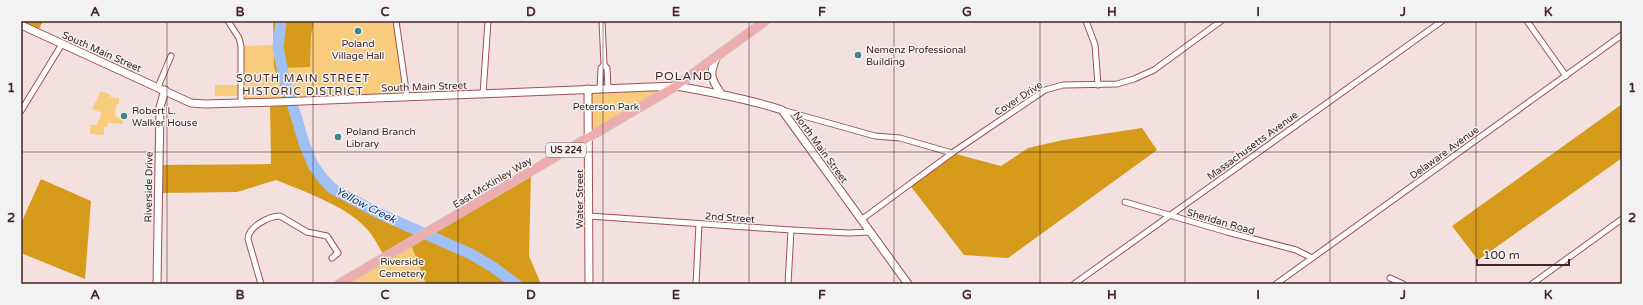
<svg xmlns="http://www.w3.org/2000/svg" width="1643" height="305" viewBox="0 0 1643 305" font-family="'Varela Round',sans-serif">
  <rect width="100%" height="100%" fill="#f3e0df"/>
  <g fill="#f9cb7c">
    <polygon points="314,21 396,21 407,97 292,102 282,67 310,67 311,36"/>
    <polygon points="273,45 274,67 280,84 282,102 241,103 241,96 215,96 215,85 241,85 241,46"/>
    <polygon points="676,86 588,137 588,89"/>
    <polygon points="101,91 111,95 110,97 119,98 119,104 116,105 115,115 117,117 123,118 123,124 108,123 107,127 104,127 104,135 90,134 90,125 96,125 102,113 92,109"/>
    <polygon points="410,242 426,284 339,284"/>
  </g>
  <g fill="#d69b1b">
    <polygon points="21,21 43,21 37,33 21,25"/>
    <path d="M273,21H314L311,36L310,67L282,68L304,143L313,165L323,179L333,189L347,197L424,233L531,171L529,256L541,284H426L410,242L385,257C379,248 374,236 366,228C346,206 303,191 276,180L237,192L158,193V165L271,164L270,103L282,102L280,84L274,67Z"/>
    <polygon points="1622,104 1622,158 1478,260 1452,226"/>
    <polygon points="1142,128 1157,150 1008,258 964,255 909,184 952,153 1001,166 1028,148 1063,140"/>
    <polygon points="41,179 91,201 85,279 21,253 21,223"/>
  </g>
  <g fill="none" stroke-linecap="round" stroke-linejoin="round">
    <polyline stroke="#9fc1f8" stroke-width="11" points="281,21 278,47 283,73 304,143 313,165 323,179 333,189 378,213 471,254 493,267 516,284"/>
    <defs>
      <g id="street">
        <polyline points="228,21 239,38 241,46 241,103"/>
        <polyline points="396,21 407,97"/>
        <polyline points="602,21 604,65 607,68 608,88"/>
        <polyline points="1086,21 1095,45 1098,85"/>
        <polyline points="1527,21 1566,76"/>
        <polyline points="158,87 171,56"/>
        <polyline points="600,89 601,68 604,65"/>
        <polyline points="483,94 488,21"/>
        <polyline points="782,110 875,136 900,138 952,153"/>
        <polyline points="21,111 62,44"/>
        <polyline points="1125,202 1227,232 1296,250 1312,258"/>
        <polyline points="589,216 791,230 849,233 870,232"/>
        <polyline points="861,220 952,153 1045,90 1063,85 1117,84 1134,79 1154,70 1221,21"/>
        <polyline points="1390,278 1403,284"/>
        <path d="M261,284L248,239C248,227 269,216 280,216L307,232L327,236L338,253L332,258"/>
        <polyline points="696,284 699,224"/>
        <polyline points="788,284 791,230"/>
        <polyline points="1074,284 1442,21"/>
        <polyline points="1276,284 1622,35"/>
        <polyline points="1532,284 1622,219"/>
      </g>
      <g id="secondary">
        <path d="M21,25L191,103L205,104L277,102L676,86C711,92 748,99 782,110L908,284"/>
        <path d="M717,56C709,74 710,78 722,95"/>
        <polyline points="588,89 589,284"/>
        <polyline points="157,284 160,107 165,90"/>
      </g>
      <polyline id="primary" points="339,284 676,86 765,21"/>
    </defs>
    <use href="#street" stroke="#a15153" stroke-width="7"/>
    <use href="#secondary" stroke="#a15153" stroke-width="9"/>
    <use href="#primary" stroke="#cbc2c2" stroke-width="10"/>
    <use href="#street" stroke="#fff" stroke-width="5"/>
    <use href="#secondary" stroke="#fff" stroke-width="7"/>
    <use href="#primary" stroke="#efacad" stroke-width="8"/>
  </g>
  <path fill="none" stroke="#472424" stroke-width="1" stroke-opacity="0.55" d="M167,21V284M313,21V284M458,21V284M603,21V284M749,21V284M894,21V284M1040,21V284M1185,21V284M1330,21V284M1476,21V284M21,152H1622"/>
  <g fill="#3d8589" stroke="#f2f2f2" stroke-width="1.5">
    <circle cx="358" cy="31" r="4"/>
    <circle cx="858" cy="55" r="4"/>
    <circle cx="124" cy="116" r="4"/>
    <circle cx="338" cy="137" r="4"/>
  </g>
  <g text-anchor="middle" stroke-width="3" stroke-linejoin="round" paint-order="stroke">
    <rect fill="#f2f2f2" stroke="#7a6262" stroke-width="1" x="546" y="143" width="40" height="14" rx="3"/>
    <g font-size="9" font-weight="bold" fill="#472424">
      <text x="566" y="153">US 224</text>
    </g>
    <g font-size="10" fill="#472424" stroke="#f2f2f2" text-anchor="start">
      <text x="358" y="47" text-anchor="middle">Poland<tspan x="358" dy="12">Village Hall</tspan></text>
      <text x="866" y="53">Nemenz Professional<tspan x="866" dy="12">Building</tspan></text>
      <text x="132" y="114">Robert L.<tspan x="132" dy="12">Walker House</tspan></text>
      <text x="346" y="135">Poland Branch<tspan x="346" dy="12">Library</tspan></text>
    </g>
    <g font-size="10" fill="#472424" stroke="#f2f2f2">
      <text transform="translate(102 51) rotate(24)" y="4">South Main Street</text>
      <text transform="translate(424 86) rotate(-2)" y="4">South Main Street</text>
      <text transform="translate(1018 98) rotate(-33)" y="4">Cover Drive</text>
      <text transform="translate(1252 145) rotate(-36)" y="4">Massachusetts Avenue</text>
      <text transform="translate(821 147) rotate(54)" y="4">North Main Street</text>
      <text transform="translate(1444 152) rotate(-36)" y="4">Delaware Avenue</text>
      <text transform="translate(492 182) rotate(-31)" y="4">East McKinley Way</text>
      <text transform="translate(148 187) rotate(-89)" y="4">Riverside Drive</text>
      <text transform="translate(579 199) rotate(-90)" y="4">Water Street</text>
      <text transform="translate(730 217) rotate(4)" y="4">2nd Street</text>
      <text transform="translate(1221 221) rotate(16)" y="4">Sheridan Road</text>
    </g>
    <g font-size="10" fill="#372c19" stroke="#f2f2f2">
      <text x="606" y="110">Peterson Park</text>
      <text x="402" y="265">Riverside<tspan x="402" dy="12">Cemetery</tspan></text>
    </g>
    <g font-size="11" letter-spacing="1" fill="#472424" stroke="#f2f2f2">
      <text x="303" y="82">SOUTH MAIN STREET<tspan x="303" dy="13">HISTORIC DISTRICT</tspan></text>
    </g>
    <g font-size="11" font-style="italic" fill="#063886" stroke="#f2f2f2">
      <text transform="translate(366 205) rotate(27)" y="4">Yellow Creek</text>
    </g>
    <g font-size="12" letter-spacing="1" fill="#472424" stroke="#f2f2f2">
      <text x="684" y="80">POLAND</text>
    </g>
  </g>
  <rect width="1643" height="305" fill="none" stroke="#f2f2f2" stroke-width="44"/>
  <path d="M1477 259v6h92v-6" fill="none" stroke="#472424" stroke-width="2"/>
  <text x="1483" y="259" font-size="12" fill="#472424" stroke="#f2f2f2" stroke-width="3" paint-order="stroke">100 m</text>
  <rect x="22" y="22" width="1599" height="261" fill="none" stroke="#472424" stroke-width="1.5"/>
  <g font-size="13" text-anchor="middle" font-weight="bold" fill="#472424">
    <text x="95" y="16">A</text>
    <text x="240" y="16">B</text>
    <text x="385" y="16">C</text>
    <text x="531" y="16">D</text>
    <text x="676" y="16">E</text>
    <text x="822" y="16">F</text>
    <text x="967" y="16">G</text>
    <text x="1112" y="16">H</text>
    <text x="1258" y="16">I</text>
    <text x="1403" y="16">J</text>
    <text x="1548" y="16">K</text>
    <text x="11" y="92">1</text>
    <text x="1632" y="92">1</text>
    <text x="11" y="222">2</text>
    <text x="1632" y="222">2</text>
    <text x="95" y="299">A</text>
    <text x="240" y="299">B</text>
    <text x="385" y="299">C</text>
    <text x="531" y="299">D</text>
    <text x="676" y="299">E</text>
    <text x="822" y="299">F</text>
    <text x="967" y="299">G</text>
    <text x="1112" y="299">H</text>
    <text x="1258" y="299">I</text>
    <text x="1403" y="299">J</text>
    <text x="1548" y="299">K</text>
  </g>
</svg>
